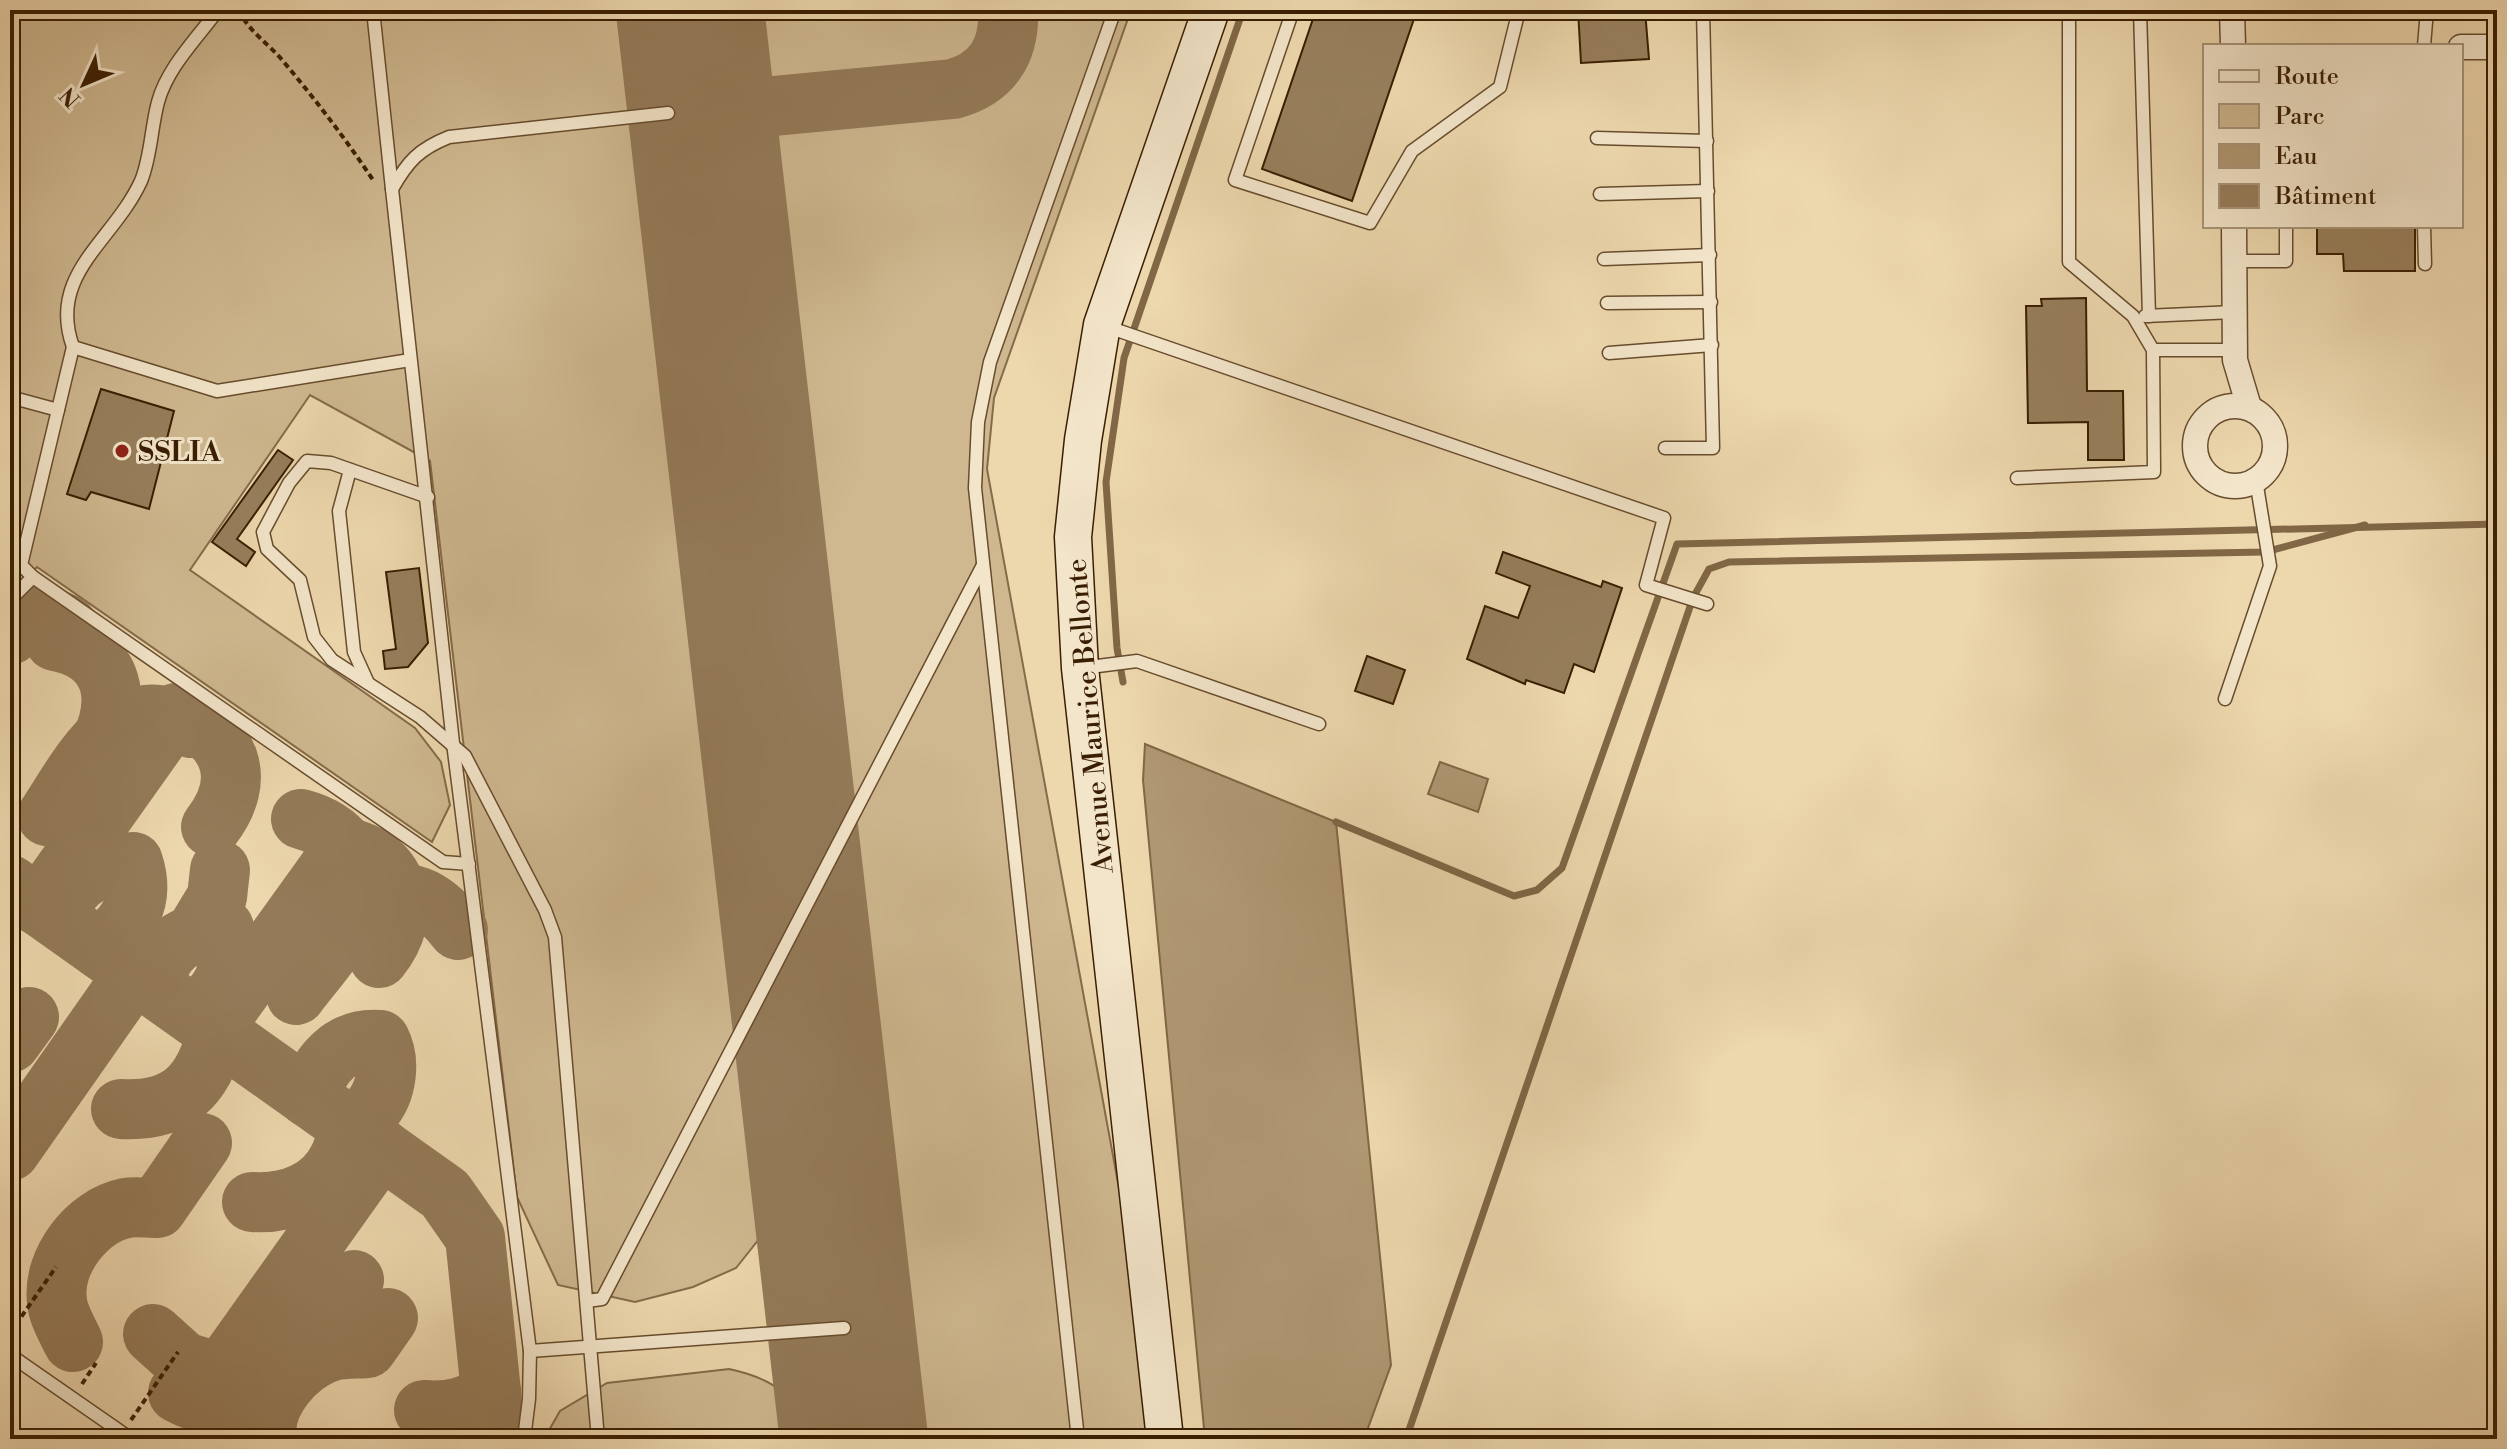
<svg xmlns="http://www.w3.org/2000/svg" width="2507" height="1449" viewBox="0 0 2507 1449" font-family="'Libre Bodoni',serif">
  <rect width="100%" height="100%" fill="#edd7ad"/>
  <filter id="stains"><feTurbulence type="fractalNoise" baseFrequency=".0025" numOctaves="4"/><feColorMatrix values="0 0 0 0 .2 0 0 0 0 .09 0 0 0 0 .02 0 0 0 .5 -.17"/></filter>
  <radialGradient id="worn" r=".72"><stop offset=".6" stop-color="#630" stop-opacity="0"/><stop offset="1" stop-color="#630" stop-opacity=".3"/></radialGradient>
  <g fill="#cfb890" stroke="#846b49" stroke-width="2">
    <polygon points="18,10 657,10 776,1027 770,1030 779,1156 769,1213 759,1239 736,1268 693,1287 635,1302 558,1285 517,1197 430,461 310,395 190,570 415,728 441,762 450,805 432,842 37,567 10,593 10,40"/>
    <path d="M725,10H988C991,39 983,57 957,73L769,96C727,83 729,48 725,10Z"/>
    <path d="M1020,10H1131L994,398L987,469L1165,1439H888L745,176C750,153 753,141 772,128L953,107C997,90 1025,60 1020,10Z"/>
    <path d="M729,1369C776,1379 794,1395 814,1439H544L560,1411L607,1383Z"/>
  </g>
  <g fill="#b09873" stroke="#816746" stroke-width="2">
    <polygon points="1145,744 1336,822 1391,1365 1364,1439 1205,1439 1143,780"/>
    <polygon points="1440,762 1488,779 1478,812 1428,794"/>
  </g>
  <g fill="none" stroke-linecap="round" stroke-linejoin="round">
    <g stroke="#816746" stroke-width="7">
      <polyline points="1123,682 1117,648 1106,482 1124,358 1243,10"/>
      <polyline points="1336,822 1514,896 1537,890 1562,868 1677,544 2497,524"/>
      <polyline points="1406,1439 1693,598 1709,569 1729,562 2265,552 2365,525"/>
    </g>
    <g stroke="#947a58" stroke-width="60">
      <path d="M694,48C702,74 706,99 733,110L953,89C993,78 1010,50 1008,10"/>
      <path d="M710,182C715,145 721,124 757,109"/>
      <polyline points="10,635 29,608 66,624 78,638"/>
      <path d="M55,641C122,653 123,712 91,760"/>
      <path d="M47,816C79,768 120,681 191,728"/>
      <polyline points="10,885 445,1194 475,1237 491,1392 492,1412 482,1439"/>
      <path d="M367,901C406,883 434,898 458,930"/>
      <path d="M39,906L176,713C230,734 249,778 211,827"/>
      <path d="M61,910C71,876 101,866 133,862C146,901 129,924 100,949"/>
      <polyline points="200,925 217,897 220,870"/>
      <path d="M152,986C163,945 183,933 224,928C235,961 228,985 202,1008"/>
      <path d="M296,995C325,956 386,897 347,848C335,832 320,824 301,819"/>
      <path d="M213,1029L344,847C403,858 414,915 379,958"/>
      <polyline points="10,1043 29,1017"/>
      <path d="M121,1109C178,1112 204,1086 217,1032"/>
      <polyline points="10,1151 134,974"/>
      <path d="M252,1202C289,1204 324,1191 340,1156C344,1147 346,1135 352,1127C357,1120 366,1117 371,1110C387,1092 391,1061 380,1040C342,1037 320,1063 308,1097"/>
      <polyline points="153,1334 184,1362 221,1373 381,1148"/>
      <path d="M73,1342C67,1329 58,1315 57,1301C52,1261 87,1216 126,1208C135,1206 148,1208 157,1208L202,1143"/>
      <path d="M178,1393C264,1440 314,1337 354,1280"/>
      <path d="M424,1410C451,1412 469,1407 491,1392"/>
      <path d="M267,1439C261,1403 297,1362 329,1352C340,1348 355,1349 367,1348L388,1318"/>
    </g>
    <polyline stroke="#947a58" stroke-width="148" points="690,10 854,1439"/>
  </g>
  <g fill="#977e5b" stroke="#3a1e02" stroke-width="2">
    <polygon points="1316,10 1417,10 1352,201 1262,169"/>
    <polygon points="1578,10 1645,10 1649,59 1581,63"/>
    <polygon points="2317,226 2415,226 2415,271 2344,271 2343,254 2317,254"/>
    <polygon points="2086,298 2087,391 2123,391 2124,460 2088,460 2088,422 2028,423 2026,306 2042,306 2041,299"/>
    <polygon points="101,389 174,411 149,509 91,492 86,500 67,494"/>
    <polygon points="278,450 293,460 237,539 255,552 246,566 212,542"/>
    <polygon points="1503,552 1601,587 1603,581 1622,588 1594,672 1574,664 1564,693 1526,680 1525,684 1467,659 1485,606 1518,618 1530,586 1496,573"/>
    <polygon points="419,568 428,643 408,667 385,669 383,651 396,649 386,572"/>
    <polygon points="1367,656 1405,670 1393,704 1355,691"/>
  </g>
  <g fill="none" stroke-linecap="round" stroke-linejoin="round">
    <defs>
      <g id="lane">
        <polyline points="373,10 392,189"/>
        <polyline points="1293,10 1235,180 1370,223 1412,151 1500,87 1519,10"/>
        <polyline points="2140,10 2149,316"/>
        <polyline points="2424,46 2427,10"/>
        <polyline points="1597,138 1707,141"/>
        <polyline points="1600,194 1708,191"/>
        <polyline points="2424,226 2425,264"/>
        <polyline points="1604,259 1710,255"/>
        <polyline points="2234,261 2286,261 2286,226"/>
        <polyline points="1607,303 1711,302"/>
        <polyline points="2145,316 2234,312"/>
        <polyline points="1105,326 1664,518 1646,585 1707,604"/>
        <path d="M73,347C47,274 113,242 141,181C151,157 151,128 158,102C167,68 197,38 218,10"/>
        <polyline points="2153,350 2235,350"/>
        <polyline points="1609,353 1712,345"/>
        <polyline points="10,397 58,410"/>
        <polyline points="1665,448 1713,448 1703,10"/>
        <polyline points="350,470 339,511 354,652 368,683"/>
        <polyline points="2017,478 2154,472 2153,350 2133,316 2069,262 2069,10"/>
        <polyline points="428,497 331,463 307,461 289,483 263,532 267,549 300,580 314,637 332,660 420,717 465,756 545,910 555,937 598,1439"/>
        <polyline points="33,577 21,565 73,347 217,391 410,360"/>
        <polyline points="10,600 33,577 443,862 469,864"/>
        <polyline points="1082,668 1137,661 1319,724"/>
        <polyline points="2225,699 2270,566 2256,480"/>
        <polyline points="587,1301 602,1299 983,565"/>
        <polyline points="530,1351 844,1328"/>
        <polyline points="10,1355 131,1439"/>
        <path d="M524,1439L529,1399L530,1351L453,743L392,189C408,161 419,149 449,137L668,113"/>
        <polyline points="1078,1439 975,488 978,422 990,362 1115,10"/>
      </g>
      <g id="street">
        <polyline points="2232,10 2233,46"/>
        <polyline points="2461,47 2497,47"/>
        <polyline points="2234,226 2235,360 2249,407"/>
        <circle cx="2235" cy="446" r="40"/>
      </g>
      <polyline id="secondary" points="1165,1439 1080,668 1073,537 1083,440 1102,325 1211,10"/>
    </defs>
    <use href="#lane" stroke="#674c2d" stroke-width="15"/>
    <use href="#street" stroke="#674c2d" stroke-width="27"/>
    <use href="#secondary" stroke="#3a1e02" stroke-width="39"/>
    <g stroke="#3a1e02" stroke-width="4" stroke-dasharray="6 4" stroke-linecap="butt">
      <path d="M239,10C248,31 268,43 283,61C315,99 345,138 373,180"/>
      <polyline points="10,1333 56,1267"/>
      <polyline points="82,1384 96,1363"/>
      <polyline points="131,1420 178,1352"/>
      <polyline points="146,1431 157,1439"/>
    </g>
    <use href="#lane" stroke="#f3e5ca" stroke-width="12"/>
    <use href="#street" stroke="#f3e5ca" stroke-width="24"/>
    <use href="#secondary" stroke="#f3e5ca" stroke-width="36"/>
  </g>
  <circle fill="#8f2418" stroke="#f3e5ca" stroke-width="3" cx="122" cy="451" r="8"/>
  <g text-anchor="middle" stroke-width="6" stroke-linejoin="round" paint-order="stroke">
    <g font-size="28" font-weight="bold" fill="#3a1e02" stroke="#f3e5ca" text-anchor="start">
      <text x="138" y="461">SSLIA</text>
    </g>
    <g font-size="28" fill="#3a1e02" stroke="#f3e5ca">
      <text transform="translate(1089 716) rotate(-95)" y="10">Avenue Maurice Bellonte</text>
    </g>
  </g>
  <rect width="2507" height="1449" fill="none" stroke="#edd7ad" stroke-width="40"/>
  <rect x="12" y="12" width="2483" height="1425" fill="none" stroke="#3a1e02" stroke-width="4"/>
  <rect x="20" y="20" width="2467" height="1409" fill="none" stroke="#3a1e02" stroke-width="2"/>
  <rect x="2203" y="44" width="260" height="184" fill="#f3e5ca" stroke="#a9957a" stroke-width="2"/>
  <rect x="2219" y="70" width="40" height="12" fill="#f3e5ca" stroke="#a9957a" stroke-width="2"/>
  <text x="2275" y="84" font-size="24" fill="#3a1e02">Route</text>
  <rect x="2219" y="104" width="40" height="24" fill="#cfb890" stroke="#a9957a" stroke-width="2"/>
  <text x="2275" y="124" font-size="24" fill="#3a1e02">Parc</text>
  <rect x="2219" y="144" width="40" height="24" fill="#b09873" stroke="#a9957a" stroke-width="2"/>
  <text x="2275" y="164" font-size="24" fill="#3a1e02">Eau</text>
  <rect x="2219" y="184" width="40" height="24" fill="#977e5b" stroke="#a9957a" stroke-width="2"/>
  <text x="2275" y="204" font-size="24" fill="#3a1e02">Bâtiment</text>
  <g transform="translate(84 84) rotate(226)" stroke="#f3e5ca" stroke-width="6" paint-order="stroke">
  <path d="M0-6L14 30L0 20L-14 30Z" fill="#3a1e02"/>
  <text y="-12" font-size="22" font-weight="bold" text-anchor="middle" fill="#3a1e02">N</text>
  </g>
  <rect width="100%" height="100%" filter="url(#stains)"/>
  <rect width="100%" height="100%" fill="url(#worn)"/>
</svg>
